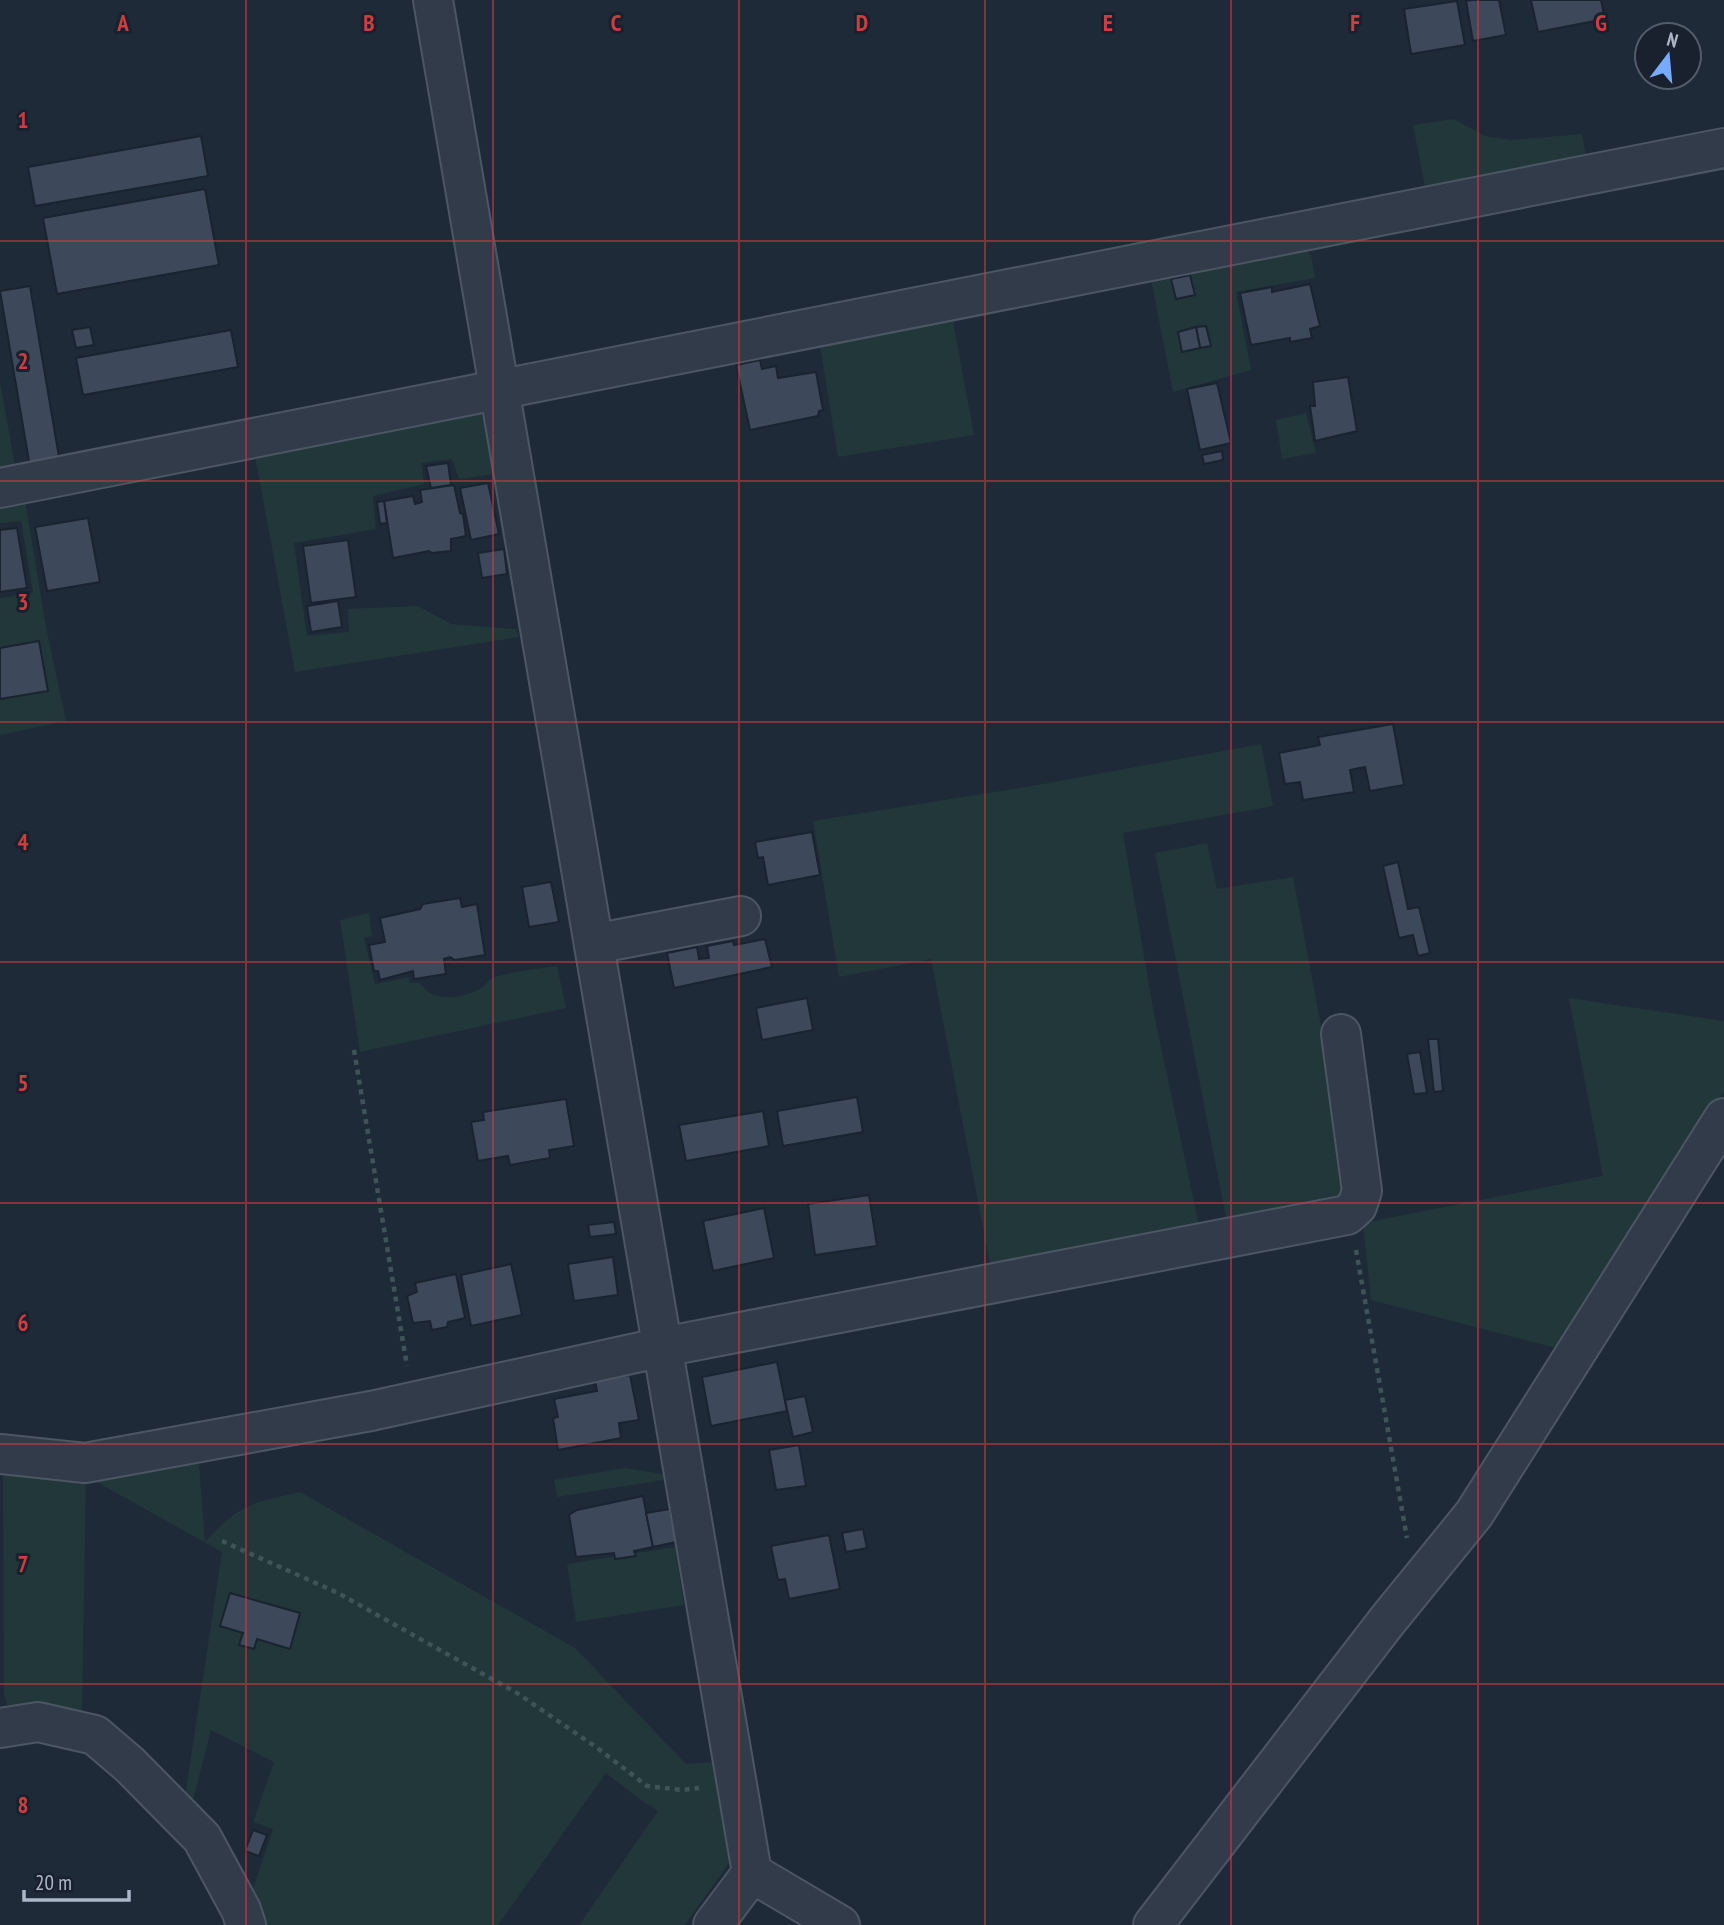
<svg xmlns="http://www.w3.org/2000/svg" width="1724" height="1925" viewBox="0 0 1724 1925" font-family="'PT Sans Narrow',sans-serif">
  <rect width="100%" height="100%" fill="#1f2a39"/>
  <g fill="#21373a" fill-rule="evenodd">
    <polygon points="1454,119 1485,136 1511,140 1582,134 1587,161 1425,187 1413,125"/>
    <polygon points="1302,247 1311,255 1315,278 1236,292 1251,370 1173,392 1151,279"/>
    <polygon points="953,321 974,435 838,457 820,346"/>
    <polygon points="0,382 16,471 0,474"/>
    <polygon points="476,410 487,419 495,474 459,479 452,459 421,463 424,484 373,496 376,529 294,543 307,636 349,632 348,609 418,606 451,624 516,629 519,637 295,672 254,451"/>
    <polygon points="1306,413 1316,453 1282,459 1276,420"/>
    <polygon points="24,494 46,627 66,721 0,735 0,699 48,690 39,641 0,648 0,598 33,593 21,521 0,523 0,497"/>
    <polygon points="1261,744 1273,806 1123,833 1154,1014 1200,1230 992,1274 931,959 839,977 813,821 1032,786"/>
    <polygon points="1207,843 1217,889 1293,877 1352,1189 1337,1206 1228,1228 1155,853"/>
    <path d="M369,913L372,936L364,938L375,984L409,977V983H420C433,1004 465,999 484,986C487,983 489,980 492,978C502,973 543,968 557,966L566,1008L360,1052L340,920Z"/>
    <polygon points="1569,998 1724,1021 1724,1092 1556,1348 1371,1300 1363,1223 1603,1176"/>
    <path d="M198,1451L205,1542C239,1504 252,1503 300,1492L575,1648L686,1764L715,1762L731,1860L685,1925H579L658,1811L641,1800L606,1773L498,1925H264L252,1892L273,1829L253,1822L274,1762L211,1730L193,1800L185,1797L222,1552L86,1476L82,1711L7,1705L4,1694L3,1462ZM230,1593L300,1613L290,1649L257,1639L240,1644L243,1633Z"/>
    <polygon points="625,1468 663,1474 663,1480 557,1497 554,1480"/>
    <polygon points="675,1547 684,1605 576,1622 567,1564"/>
  </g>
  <g fill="#3d495b" stroke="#1a232f" stroke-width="2">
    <polygon points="1472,0 1499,0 1506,35 1473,41 1466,1"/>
    <polygon points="1531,0 1601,0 1605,19 1538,32"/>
    <polygon points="1457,1 1465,45 1411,54 1404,9"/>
    <polygon points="201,136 208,176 35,206 28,167"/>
    <polygon points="205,189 219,265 57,294 43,218"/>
    <polygon points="1190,275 1195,295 1176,299 1171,279"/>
    <polygon points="1310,284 1320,326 1310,329 1312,338 1290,342 1290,338 1251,345 1240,293 1272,287 1272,292"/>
    <polygon points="30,286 60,463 30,467 0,291"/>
    <polygon points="1206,326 1211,346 1200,348 1196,327"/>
    <polygon points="90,327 94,345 76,348 72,330"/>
    <polygon points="1196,327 1200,348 1182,352 1178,332"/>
    <polygon points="231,330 238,367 83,395 76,358"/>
    <polygon points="760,360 762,369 776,366 778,378 816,372 823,410 819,411 818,416 750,430 736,365"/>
    <polygon points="1348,377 1357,431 1315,441 1310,406 1315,406 1313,382"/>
    <polygon points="1217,383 1231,443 1200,450 1187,389"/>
    <polygon points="1222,451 1223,460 1204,464 1202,455"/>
    <polygon points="448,463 451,485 431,488 426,466"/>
    <polygon points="488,483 499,534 471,540 460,488"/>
    <polygon points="454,485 460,513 463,514 466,536 451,539 451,551 432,553 429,551 393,558 384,501 413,496 415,504 422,502 420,490"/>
    <polygon points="384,501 387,523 380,524 377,502"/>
    <polygon points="88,518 100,582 47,591 35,527"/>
    <polygon points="17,528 27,588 0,592 0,530"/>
    <polygon points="348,540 356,597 311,603 303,546"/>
    <polygon points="504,549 507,574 482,578 478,553"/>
    <polygon points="338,601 342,627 311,632 307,606"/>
    <polygon points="39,641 48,691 0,699 0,648"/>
    <polygon points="1393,724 1404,785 1370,791 1365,767 1350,770 1354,792 1303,800 1300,782 1285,784 1279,753 1320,745 1318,737"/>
    <polygon points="812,832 820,875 768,885 763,857 758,858 755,842"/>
    <polygon points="1398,862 1408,909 1419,907 1430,953 1418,956 1413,935 1399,938 1383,866"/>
    <polygon points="551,882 559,922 529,927 522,887"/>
    <polygon points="460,898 462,907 477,904 485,955 455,960 450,957 444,959 446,974 414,979 413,971 380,980 378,971 374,971 369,945 385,942 380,918 420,909 423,904"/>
    <polygon points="765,939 772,967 674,988 667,953 697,947 699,959 709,958 707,946 733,941 734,945"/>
    <polygon points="807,998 813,1030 762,1040 756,1008"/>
    <polygon points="1428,1039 1438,1039 1443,1091 1434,1092"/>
    <polygon points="1420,1052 1427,1093 1414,1094 1407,1054"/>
    <polygon points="857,1097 863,1132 783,1146 777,1111"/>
    <polygon points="566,1099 574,1146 549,1150 550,1158 510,1165 508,1156 478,1161 471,1122 484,1120 483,1112"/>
    <polygon points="763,1111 769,1146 686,1161 679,1125"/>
    <polygon points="869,1195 877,1246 815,1255 808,1204"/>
    <polygon points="764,1208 774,1258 713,1271 703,1221"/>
    <polygon points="614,1222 616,1234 590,1237 588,1225"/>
    <polygon points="613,1257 618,1295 574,1301 568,1264"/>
    <polygon points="511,1264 522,1315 471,1326 461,1275"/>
    <polygon points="456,1274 465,1318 448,1322 447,1327 432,1330 430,1321 413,1323 407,1296 417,1292 415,1283"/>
    <polygon points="777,1362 787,1411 711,1426 702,1377"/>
    <polygon points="630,1375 639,1420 619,1423 621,1438 558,1450 553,1418 558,1417 554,1399 597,1391 595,1381"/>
    <polygon points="805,1396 813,1432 793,1437 785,1400"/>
    <polygon points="799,1445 806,1486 776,1490 769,1450"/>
    <polygon points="643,1496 653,1547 634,1551 636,1556 615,1559 614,1553 576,1557 569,1515 577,1510"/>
    <polygon points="670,1509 676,1542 653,1547 646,1513"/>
    <polygon points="863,1529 867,1548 846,1552 842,1533"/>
    <polygon points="829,1535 840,1589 789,1599 785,1579 778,1580 771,1546"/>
    <polygon points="230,1593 300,1613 290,1649 257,1639 254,1649 239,1645 243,1633 220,1626"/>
    <polygon points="253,1830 267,1835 259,1856 245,1851"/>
  </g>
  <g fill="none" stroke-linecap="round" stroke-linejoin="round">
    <defs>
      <g id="minor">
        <polyline points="433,0 752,1873 713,1925"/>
        <polyline points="0,488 1724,148"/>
        <polyline points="594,944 741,916"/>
        <polyline points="0,1454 85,1463 371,1411 663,1347 1347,1215 1357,1206 1362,1191 1341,1034"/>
        <polyline points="0,1728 38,1722 95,1735 130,1765 202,1838 241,1910 246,1925"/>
        <polyline points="752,1873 840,1925"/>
        <polyline points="1153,1925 1387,1621 1474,1514 1724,1118"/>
      </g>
    </defs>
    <use href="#minor" stroke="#4d5664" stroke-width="42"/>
    <g stroke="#3e5457" stroke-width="4.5" stroke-dasharray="5 5" stroke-linecap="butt">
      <polyline points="354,1050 407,1366"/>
      <polyline points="1356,1250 1407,1538"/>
      <polyline points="222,1541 338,1593 517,1693 596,1747 647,1786 682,1790 699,1788"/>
    </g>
    <use href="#minor" stroke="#323b49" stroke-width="38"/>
  </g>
  <path fill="none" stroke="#d03d40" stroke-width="2" stroke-opacity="0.55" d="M246,0V1925M493,0V1925M739,0V1925M985,0V1925M1231,0V1925M1478,0V1925M0,241H1724M0,481H1724M0,722H1724M0,962H1724M0,1203H1724M0,1444H1724M0,1684H1724"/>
  <g font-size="23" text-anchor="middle" font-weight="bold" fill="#d03d40" stroke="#18212d" stroke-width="6" stroke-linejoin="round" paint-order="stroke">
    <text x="123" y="31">A</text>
    <text x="369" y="31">B</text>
    <text x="616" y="31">C</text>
    <text x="862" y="31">D</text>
    <text x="1108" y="31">E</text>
    <text x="1355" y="31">F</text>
    <text x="1601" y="31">G</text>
    <text x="23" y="128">1</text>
    <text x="23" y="369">2</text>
    <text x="23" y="610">3</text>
    <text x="23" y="850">4</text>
    <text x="23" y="1091">5</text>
    <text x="23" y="1331">6</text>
    <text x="23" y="1572">7</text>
    <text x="23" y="1813">8</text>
  </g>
  <g transform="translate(1668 56) rotate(16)"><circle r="33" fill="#18212d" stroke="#535d6a" stroke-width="2"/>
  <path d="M0-5L12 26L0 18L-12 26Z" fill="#78abff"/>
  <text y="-10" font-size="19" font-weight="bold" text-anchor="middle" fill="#acb6c6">N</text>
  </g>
  <path d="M24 1890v10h105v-10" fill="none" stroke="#acb6c6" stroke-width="3.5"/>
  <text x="35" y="1890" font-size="21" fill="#acb6c6" stroke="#18212d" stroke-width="5" paint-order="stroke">20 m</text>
</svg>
